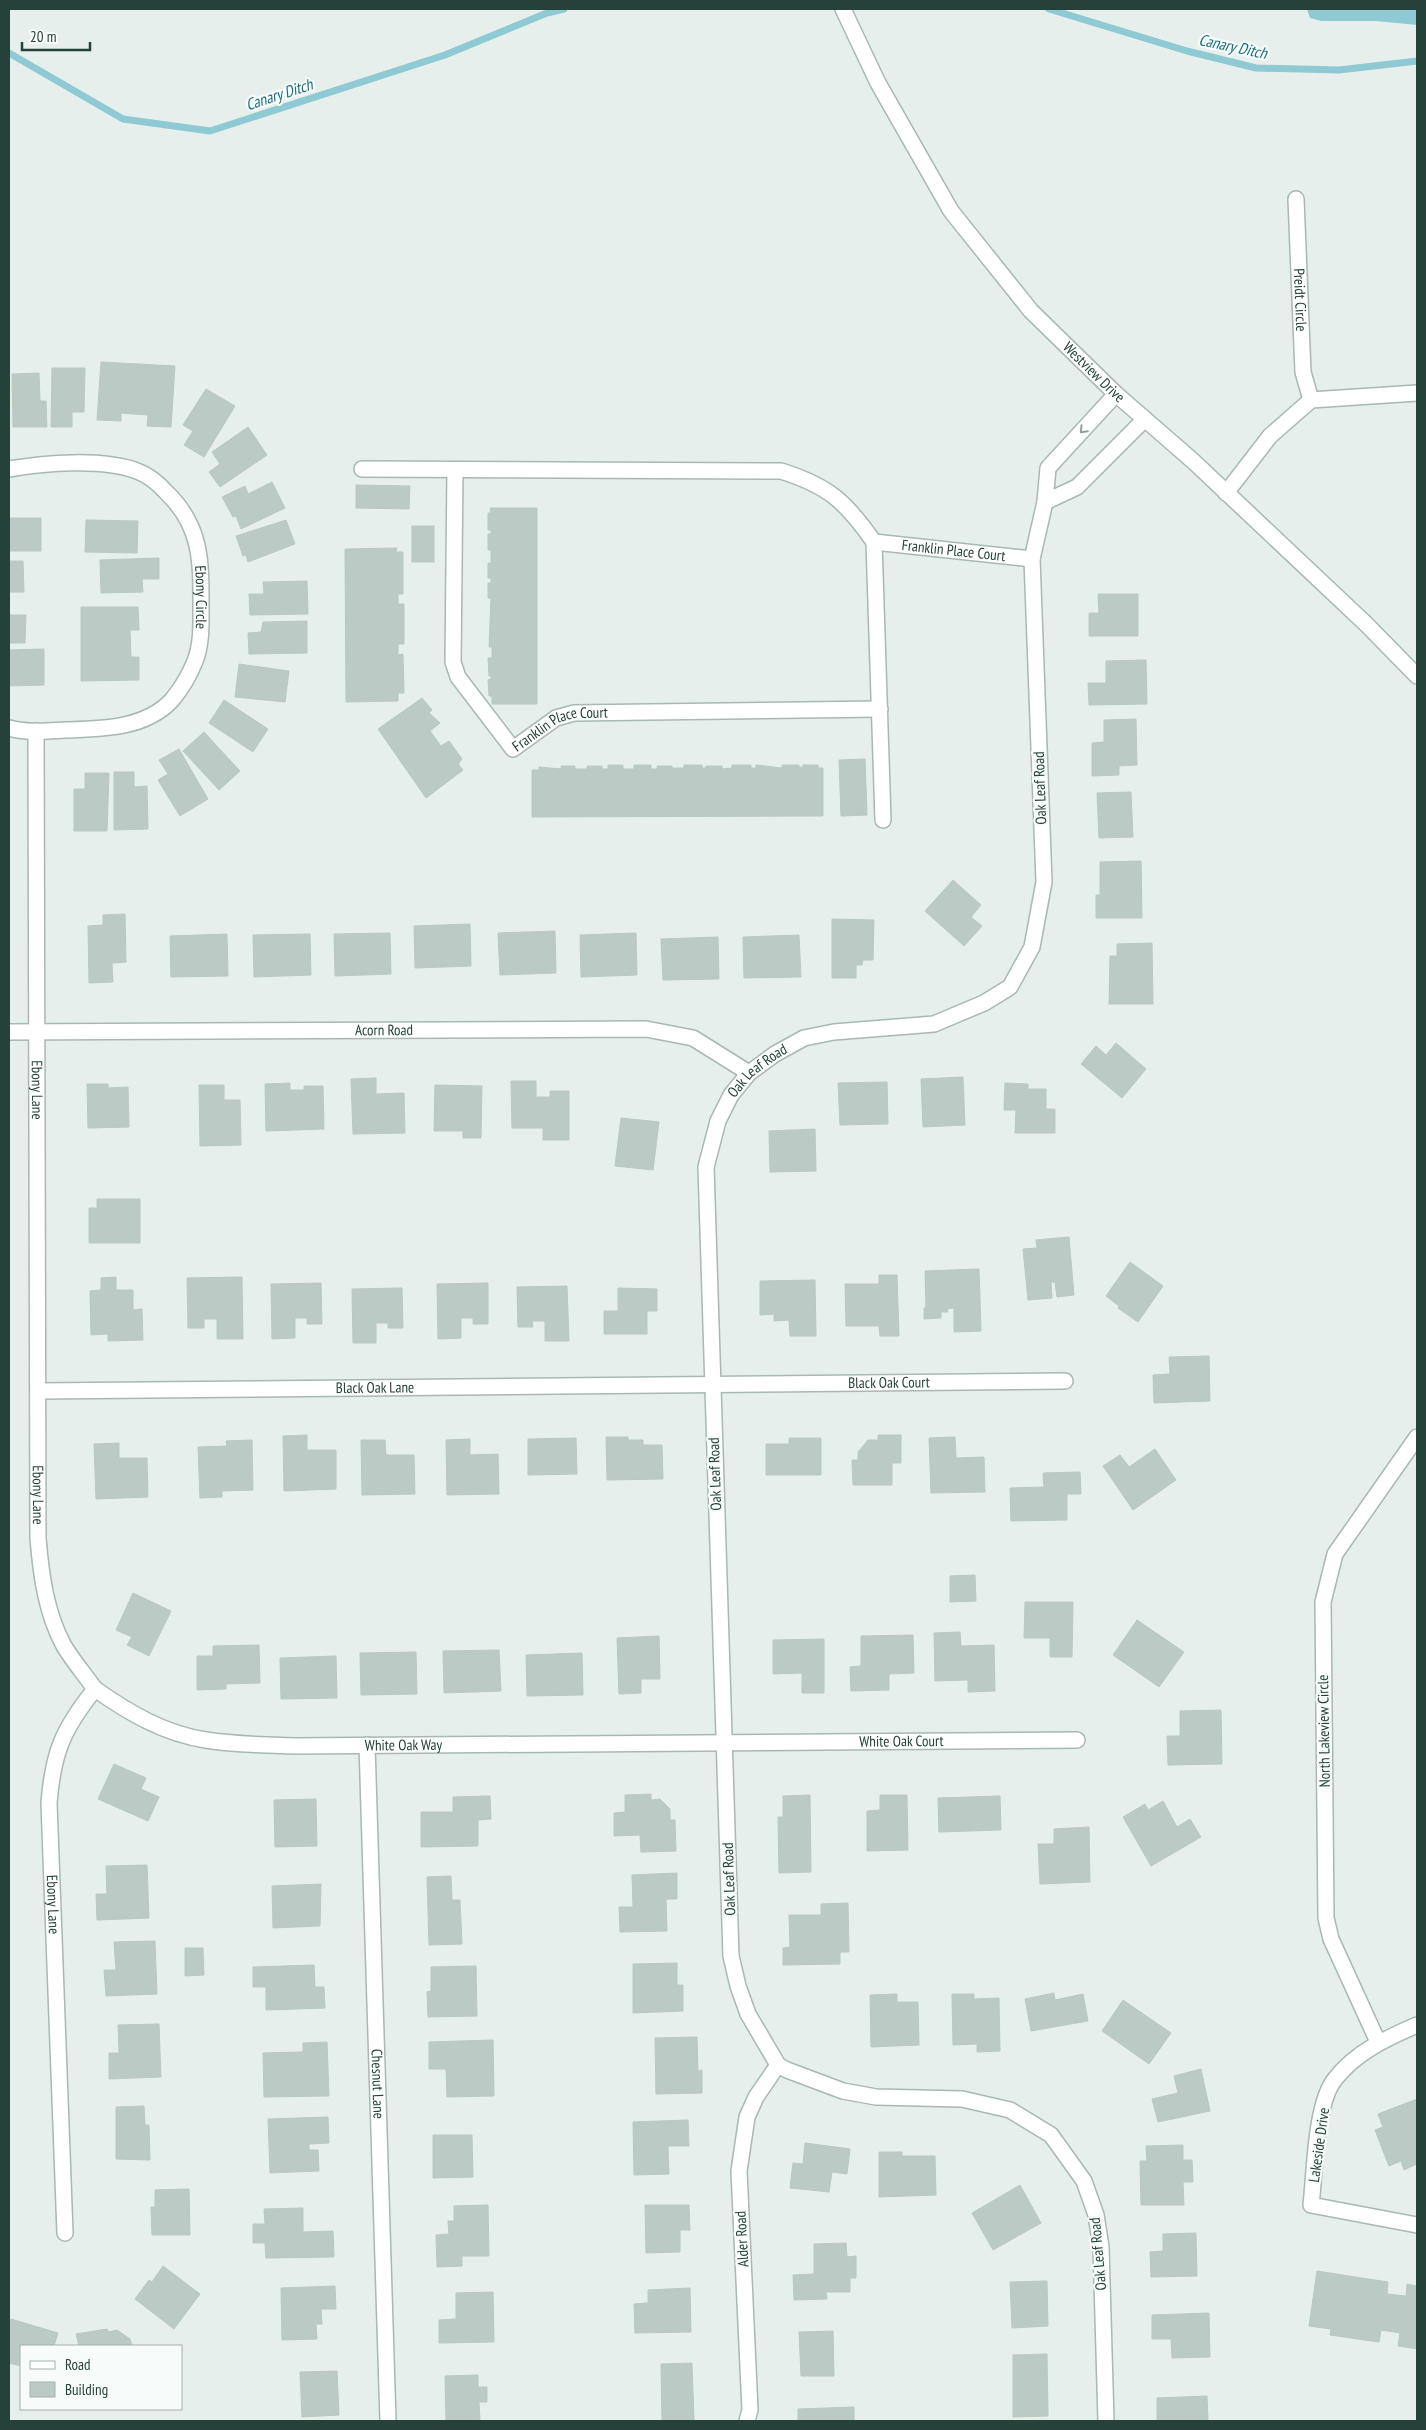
<svg xmlns="http://www.w3.org/2000/svg" width="1426" height="2430" viewBox="0 0 1426 2430" font-family="'PT Sans Narrow',sans-serif">
  <rect width="100%" height="100%" fill="#e6efeb"/>
  <polygon fill="#8ec9d4" points="1307,9 1417,9 1417,25 1376,21 1321,21 1310,18"/>
  <g fill="none" stroke-linecap="round" stroke-linejoin="round">
    <g stroke="#8ec9d4" stroke-width="7">
      <polyline points="1049,9 1187,51 1256,68 1339,70 1417,61"/>
      <polyline points="9,53 123,119 210,131 445,55 547,13 564,9"/>
    </g>
  </g>
  <g fill="#bbcac4" stroke="#b8c9c2">
    <polygon points="101,362 175,366 171,427 147,426 148,415 121,413 121,421 97,420"/>
    <polygon points="52,368 85,368 84,412 72,412 72,427 51,427"/>
    <polygon points="39,373 40,401 46,401 47,427 13,427 12,374"/>
    <polygon points="206,389 235,406 204,457 184,445 193,431 183,425"/>
    <polygon points="248,427 267,455 220,487 209,472 220,464 212,452"/>
    <polygon points="272,482 285,508 241,529 236,516 233,517 222,497 245,486 248,494"/>
    <polygon points="356,485 410,486 409,509 356,508"/>
    <polygon points="490,508 537,508 537,704 492,704 492,696 489,696 488,680 491,679 491,676 489,676 488,658 492,658 492,647 489,647 491,598 488,598 488,583 491,583 491,578 488,578 488,563 491,563 491,550 488,550 488,534 491,534 491,530 488,530 488,513 491,513"/>
    <rect x="9" y="518" width="32" height="33"/>
    <polygon points="86,520 138,521 137,553 85,552"/>
    <polygon points="286,520 295,544 248,562 246,555 243,556 236,536"/>
    <rect x="412" y="526" width="22" height="36"/>
    <polygon points="397,548 396,552 403,552 403,594 398,594 398,604 404,604 404,644 398,644 398,655 403,654 404,693 398,693 398,701 346,702 345,549"/>
    <polygon points="159,558 159,579 142,579 143,592 101,593 100,560"/>
    <polygon points="9,561 23,561 24,592 9,592"/>
    <polygon points="307,581 308,614 250,615 249,594 264,594 263,582"/>
    <polygon points="1098,594 1138,594 1138,636 1089,636 1089,613 1099,613"/>
    <polygon points="81,607 138,607 139,630 130,630 131,657 139,657 139,680 81,681"/>
    <polygon points="9,615 26,615 25,643 9,643"/>
    <polygon points="307,621 307,653 249,654 248,633 261,632 263,622"/>
    <polygon points="44,649 44,685 9,686 9,650"/>
    <polygon points="1146,660 1147,704 1089,705 1088,683 1106,683 1106,661"/>
    <polygon points="239,664 289,671 285,702 235,697"/>
    <polygon points="422,698 432,710 429,713 440,723 430,731 441,746 449,741 462,759 458,764 463,770 426,798 378,729"/>
    <polygon points="224,700 268,729 253,752 209,723"/>
    <polygon points="1136,719 1137,765 1119,766 1119,775 1092,776 1092,743 1104,742 1104,720"/>
    <polygon points="204,732 240,771 219,790 183,751"/>
    <polygon points="179,749 208,799 180,816 158,780 168,774 159,760"/>
    <polygon points="865,759 867,815 841,816 839,760"/>
    <polygon points="608,765 623,765 623,769 634,769 634,765 651,765 651,769 657,769 657,766 672,766 672,768 684,768 684,765 702,765 702,768 706,768 706,766 722,766 722,769 732,768 732,765 751,765 751,768 756,768 756,765 782,768 782,765 799,765 799,767 803,767 803,765 818,765 818,768 823,768 823,816 532,817 532,770 539,770 539,767 561,769 561,766 575,766 575,769 587,769 587,766 602,766 602,769 608,769"/>
    <polygon points="114,772 134,772 134,787 147,786 148,829 114,830"/>
    <polygon points="85,773 109,773 107,831 74,831 74,789 85,789"/>
    <polygon points="1131,792 1133,837 1099,838 1097,793"/>
    <polygon points="1141,861 1142,918 1096,918 1096,895 1100,895 1100,862"/>
    <polygon points="953,880 981,905 971,917 982,926 964,946 925,911"/>
    <polygon points="125,914 126,962 112,963 113,982 89,983 88,926 103,925 103,915"/>
    <polygon points="832,919 874,920 873,960 863,960 862,965 856,965 856,978 832,978"/>
    <polygon points="470,924 471,966 415,968 414,926"/>
    <polygon points="555,931 556,973 500,975 498,933"/>
    <polygon points="390,933 391,974 335,976 334,934"/>
    <polygon points="636,933 637,975 581,977 580,935"/>
    <polygon points="227,934 228,976 171,977 170,936"/>
    <polygon points="310,934 311,975 254,977 253,935"/>
    <polygon points="799,935 801,977 744,978 743,937"/>
    <polygon points="718,937 719,979 663,980 661,939"/>
    <polygon points="1152,943 1153,1004 1109,1004 1110,956 1117,956 1117,944"/>
    <polygon points="1116,1043 1146,1069 1122,1098 1081,1064 1096,1046 1106,1055"/>
    <polygon points="963,1077 965,1125 923,1127 921,1079"/>
    <polygon points="376,1078 376,1094 404,1093 405,1133 353,1134 351,1079"/>
    <polygon points="511,1081 536,1081 536,1097 550,1097 550,1091 569,1091 569,1140 543,1140 543,1128 512,1128"/>
    <polygon points="887,1082 888,1124 840,1125 838,1083"/>
    <polygon points="290,1083 290,1090 304,1090 304,1086 323,1086 324,1129 266,1131 265,1084"/>
    <polygon points="1005,1083 1028,1084 1028,1089 1046,1089 1046,1109 1055,1109 1055,1133 1015,1133 1016,1110 1004,1110"/>
    <polygon points="87,1084 108,1084 108,1088 128,1087 129,1127 88,1128"/>
    <polygon points="199,1085 224,1085 224,1100 240,1100 241,1145 200,1146"/>
    <polygon points="435,1085 482,1086 481,1138 463,1138 463,1131 434,1131"/>
    <polygon points="621,1118 659,1122 653,1170 615,1166"/>
    <polygon points="815,1129 816,1171 770,1172 769,1131"/>
    <polygon points="97,1199 140,1199 140,1243 89,1243 89,1208 97,1208"/>
    <polygon points="1069,1237 1074,1295 1057,1297 1055,1282 1051,1282 1052,1298 1028,1300 1023,1249 1037,1248 1036,1240"/>
    <polygon points="1130,1262 1163,1286 1138,1322 1118,1308 1119,1306 1106,1296"/>
    <polygon points="979,1269 981,1331 954,1332 954,1308 947,1309 948,1312 941,1312 941,1318 924,1319 924,1308 926,1308 925,1271"/>
    <polygon points="879,1275 897,1275 899,1336 880,1336 879,1326 846,1326 845,1284 879,1284"/>
    <polygon points="116,1277 116,1290 133,1290 133,1310 142,1309 143,1340 108,1341 108,1334 91,1335 90,1291 101,1290 101,1278"/>
    <polygon points="242,1277 243,1339 217,1339 217,1319 204,1319 204,1328 188,1328 187,1278"/>
    <polygon points="815,1280 816,1336 790,1336 789,1320 774,1321 774,1314 760,1315 760,1281"/>
    <polygon points="321,1283 322,1324 307,1324 307,1318 295,1318 295,1338 272,1339 271,1284"/>
    <polygon points="488,1283 488,1324 473,1324 473,1318 461,1318 461,1338 438,1339 437,1284"/>
    <polygon points="567,1286 569,1341 545,1341 545,1321 532,1321 533,1327 518,1327 517,1287"/>
    <polygon points="402,1288 403,1328 388,1328 388,1323 376,1323 376,1343 353,1343 352,1289"/>
    <polygon points="618,1288 657,1289 657,1311 647,1311 647,1334 604,1334 604,1311 618,1311"/>
    <polygon points="1209,1356 1210,1401 1154,1403 1153,1375 1170,1374 1169,1357"/>
    <polygon points="307,1435 307,1450 336,1450 336,1489 284,1491 283,1436"/>
    <polygon points="878,1435 901,1435 901,1463 892,1463 892,1485 853,1485 852,1460 858,1460 858,1452 868,1440 878,1440"/>
    <polygon points="606,1437 628,1437 628,1440 643,1440 643,1445 662,1445 663,1479 607,1480"/>
    <polygon points="955,1437 956,1458 984,1457 985,1492 931,1493 929,1438"/>
    <polygon points="576,1438 577,1474 528,1475 528,1439"/>
    <polygon points="789,1438 821,1438 821,1475 766,1475 766,1444 789,1444"/>
    <polygon points="470,1439 470,1455 498,1454 499,1494 447,1495 446,1440"/>
    <polygon points="252,1440 253,1490 222,1491 222,1497 200,1498 198,1447 227,1446 226,1441"/>
    <polygon points="361,1440 385,1440 386,1455 414,1455 415,1494 362,1495"/>
    <polygon points="119,1443 119,1458 147,1458 148,1497 96,1499 94,1444"/>
    <polygon points="1155,1449 1176,1480 1133,1510 1103,1466 1120,1455 1129,1467"/>
    <polygon points="1080,1472 1081,1494 1067,1494 1067,1520 1011,1521 1010,1488 1044,1487 1043,1473"/>
    <polygon points="975,1575 976,1601 950,1602 950,1576"/>
    <polygon points="133,1593 171,1611 149,1656 127,1645 132,1637 116,1630"/>
    <polygon points="1025,1602 1073,1602 1072,1657 1050,1657 1050,1638 1024,1638"/>
    <polygon points="1137,1620 1184,1652 1159,1687 1113,1655"/>
    <polygon points="960,1632 961,1646 994,1645 995,1691 968,1692 968,1680 935,1681 934,1633"/>
    <polygon points="913,1635 914,1673 889,1674 889,1690 851,1691 850,1667 861,1666 861,1636"/>
    <polygon points="659,1636 660,1679 641,1679 641,1693 619,1694 617,1638"/>
    <polygon points="824,1639 824,1693 802,1693 802,1673 773,1674 773,1640"/>
    <polygon points="259,1645 260,1683 226,1684 226,1689 197,1690 197,1656 213,1656 213,1646"/>
    <polygon points="499,1650 501,1691 444,1693 443,1651"/>
    <polygon points="416,1652 417,1694 361,1695 360,1653"/>
    <polygon points="582,1653 583,1695 527,1696 526,1655"/>
    <polygon points="336,1656 337,1698 281,1699 280,1658"/>
    <polygon points="1221,1710 1222,1764 1168,1765 1167,1736 1180,1736 1180,1711"/>
    <polygon points="114,1764 146,1778 141,1789 159,1797 148,1821 98,1799"/>
    <polygon points="651,1794 651,1800 660,1799 670,1809 670,1820 675,1820 676,1851 641,1852 640,1835 614,1836 614,1813 625,1812 625,1795"/>
    <polygon points="810,1795 811,1872 779,1873 778,1817 783,1817 783,1796"/>
    <polygon points="880,1795 907,1795 908,1850 867,1851 867,1811 880,1810"/>
    <polygon points="490,1796 491,1819 478,1820 478,1846 421,1847 421,1812 453,1812 453,1797"/>
    <polygon points="1000,1796 1001,1830 939,1832 938,1798"/>
    <polygon points="316,1799 317,1846 275,1847 274,1800"/>
    <polygon points="1163,1801 1177,1827 1190,1819 1201,1837 1151,1866 1123,1817 1145,1804 1148,1810"/>
    <polygon points="1089,1827 1090,1882 1040,1884 1038,1844 1054,1844 1054,1829"/>
    <polygon points="147,1865 149,1918 97,1920 96,1894 107,1894 106,1866"/>
    <polygon points="677,1873 677,1899 666,1899 667,1931 620,1932 619,1907 633,1907 632,1875"/>
    <polygon points="451,1876 452,1900 460,1900 462,1944 429,1945 427,1877"/>
    <polygon points="321,1884 320,1926 273,1928 272,1886"/>
    <polygon points="848,1903 849,1952 840,1952 840,1964 783,1965 783,1948 790,1947 789,1915 821,1915 821,1904"/>
    <polygon points="155,1941 157,1994 106,1996 104,1970 116,1970 114,1942"/>
    <polygon points="185,1948 203,1948 204,1975 185,1976"/>
    <polygon points="677,1963 677,1985 683,1985 683,2011 633,2013 633,1964"/>
    <polygon points="314,1965 315,1987 324,1987 325,2008 266,2010 266,1987 253,1987 253,1967"/>
    <polygon points="476,1966 477,2016 428,2017 427,1992 431,1991 431,1967"/>
    <polygon points="1054,1993 1055,2000 1083,1994 1088,2021 1031,2031 1025,1999"/>
    <polygon points="897,1994 897,2002 918,2002 919,2045 871,2047 870,1995"/>
    <polygon points="952,1994 974,1994 974,1999 999,1998 1000,2051 977,2052 977,2044 953,2045"/>
    <polygon points="1123,2000 1171,2033 1149,2064 1102,2031"/>
    <polygon points="159,2024 161,2077 109,2079 109,2053 119,2053 118,2025"/>
    <polygon points="697,2037 698,2071 702,2070 702,2093 656,2094 655,2038"/>
    <polygon points="493,2040 494,2096 447,2097 446,2069 429,2069 429,2042"/>
    <polygon points="327,2042 329,2096 264,2097 263,2053 303,2052 303,2043"/>
    <polygon points="1201,2069 1210,2111 1158,2122 1152,2099 1178,2093 1174,2076"/>
    <polygon points="1417,2099 1417,2164 1404,2170 1401,2161 1389,2166 1375,2130 1383,2127 1378,2114"/>
    <polygon points="144,2106 145,2125 149,2125 150,2160 116,2159 116,2107"/>
    <polygon points="328,2117 329,2143 309,2144 309,2150 318,2150 319,2171 270,2173 268,2119"/>
    <polygon points="688,2120 689,2146 668,2146 669,2174 634,2175 633,2122"/>
    <polygon points="433,2135 472,2135 473,2177 433,2178"/>
    <polygon points="805,2143 850,2149 847,2174 832,2172 829,2192 790,2188 793,2163 803,2164"/>
    <polygon points="1183,2145 1183,2160 1192,2160 1193,2182 1183,2182 1184,2205 1141,2205 1140,2161 1147,2161 1146,2146"/>
    <polygon points="879,2152 902,2152 902,2156 935,2156 936,2195 879,2197"/>
    <polygon points="1020,2185 1041,2223 993,2250 972,2213"/>
    <polygon points="189,2189 190,2235 152,2235 151,2207 155,2207 155,2190"/>
    <polygon points="488,2205 489,2256 462,2256 462,2266 437,2267 436,2235 449,2234 448,2221 454,2221 454,2206"/>
    <polygon points="645,2205 689,2205 690,2230 680,2230 680,2252 646,2253"/>
    <polygon points="303,2208 303,2232 333,2231 334,2257 266,2258 265,2243 253,2243 253,2224 265,2224 264,2209"/>
    <polygon points="1196,2233 1197,2276 1151,2277 1150,2252 1163,2251 1163,2234"/>
    <polygon points="846,2243 847,2257 856,2256 856,2278 850,2278 850,2292 826,2292 827,2299 794,2300 793,2275 814,2274 814,2244"/>
    <polygon points="163,2266 200,2294 174,2329 135,2299 149,2280 152,2282"/>
    <polygon points="1317,2271 1388,2282 1387,2294 1406,2296 1407,2284 1417,2286 1417,2349 1398,2346 1400,2333 1381,2330 1379,2342 1330,2335 1331,2329 1309,2326"/>
    <polygon points="1047,2281 1048,2326 1012,2328 1010,2282"/>
    <polygon points="335,2286 336,2309 321,2309 322,2324 316,2324 317,2339 282,2340 281,2288"/>
    <polygon points="690,2288 691,2332 635,2333 634,2304 648,2303 648,2290"/>
    <polygon points="493,2292 494,2342 439,2343 439,2320 456,2319 456,2293"/>
    <polygon points="1209,2313 1210,2357 1172,2358 1171,2339 1152,2339 1152,2315"/>
    <polygon points="11,2319 58,2333 54,2346 21,2346 21,2366 9,2363 9,2327"/>
    <polygon points="107,2329 109,2332 117,2330 130,2339 132,2346 79,2346 76,2334"/>
    <polygon points="833,2331 834,2376 801,2376 799,2332"/>
    <polygon points="1047,2354 1048,2416 1013,2417 1013,2355"/>
    <polygon points="692,2363 694,2421 662,2421 661,2364"/>
    <polygon points="337,2371 339,2415 302,2417 300,2372"/>
    <polygon points="478,2375 478,2387 487,2387 487,2402 479,2402 480,2421 446,2421 445,2376"/>
    <polygon points="1207,2396 1208,2421 1157,2421 1157,2398"/>
    <polygon points="854,2407 854,2421 798,2421 798,2409"/>
  </g>
  <g fill="none" stroke-linecap="round" stroke-linejoin="round">
    <defs>
      <g id="minor">
        <path id="s1" d="M1296,199L1303,372L1311,400L1417,393"/>
        <path id="s2" d="M9,469C45,463 102,458 137,471C148,475 159,484 167,493C201,526 201,560 201,604C201,622 202,644 195,661C190,674 181,689 172,700C145,729 101,729 65,730C46,731 27,733 9,728"/>
        <path id="s3" d="M362,469L781,471C829,486 846,502 874,542L1032,559"/>
        <path id="s4" d="M455,470L453,662L458,677L513,749L556,718L574,713L880,709"/>
        <polyline points="1226,493 1270,436 1311,400"/>
        <polyline points="1045,502 1077,487 1145,419"/>
        <polyline points="874,542 883,820"/>
        <path id="s5" d="M36,731L38,1538C41,1575 46,1613 64,1646C73,1661 85,1675 95,1689C63,1729 53,1752 49,1803L65,2233"/>
        <path id="s6" d="M9,1032L646,1029L693,1038L749,1073"/>
        <path id="s7" d="M39,1391L1065,1381"/>
        <path id="s8" d="M95,1689C129,1713 165,1734 206,1740C236,1745 267,1745 297,1746L1077,1740"/>
        <path id="s9" d="M367,1745L388,2421"/>
        <path d="M1417,2025C1387,2038 1356,2052 1335,2079C1315,2104 1315,2172 1311,2205L1417,2225"/>
        <polyline points="1378,2042 1331,1939 1326,1918 1323,1602 1335,1554 1417,1437"/>
        <polyline points="747,2421 750,2410 739,2171 747,2117 756,2097 778,2065"/>
        <path id="s10" d="M1106,2421L1101,2247L1096,2215L1084,2181L1051,2135L1010,2110L962,2099L876,2097L843,2091L787,2070L778,2065L748,2014L738,1986L731,1956L706,1167L718,1121L731,1095L749,1073L775,1054L804,1038L834,1032L934,1024L984,1003L1010,987L1032,947L1044,882L1032,559L1045,502L1048,468L1116,394"/>
      </g>
      <g id="tertiary">
        <path id="s11" d="M843,9L878,83L951,211L1031,311L1116,394L1193,461L1366,624L1417,676"/>
      </g>
    </defs>
    <use href="#minor" stroke="#a8b8b2" stroke-width="18"/>
    <use href="#tertiary" stroke="#a8b8b2" stroke-width="18"/>
    <use href="#minor" stroke="#fff" stroke-width="15"/>
    <use href="#tertiary" stroke="#fff" stroke-width="15"/>
  </g>
  <defs><path id="oneway-chevron" d="M-2-3.5L2.5 0L-2 3.5" fill="none" stroke-width="1.6" stroke-linecap="round" stroke-linejoin="round" transform="scale(1.25)"/></defs>
  <use stroke="#92a09c" href="#oneway-chevron" transform="translate(1083 430) rotate(133)"/>
  <g text-anchor="middle" stroke-width="4.5" stroke-linejoin="round" paint-order="stroke">
    <g font-size="15" fill="#24423a" stroke="#f7fbf9">
      <text dy="5" stroke="none"><textPath href="#s1" startOffset="101">Preidt Circle</textPath></text>
      <text dy="5" stroke="none"><textPath href="#s11" startOffset="445">Westview Drive</textPath></text>
      <text dy="5" stroke="none"><textPath href="#s3" startOffset="619">Franklin Place Court</textPath></text>
      <text dy="5" stroke="none"><textPath href="#s2" startOffset="280">Ebony Circle</textPath></text>
      <text dy="5" stroke="none"><textPath href="#s4" startOffset="352">Franklin Place Court</textPath></text>
      <text transform="translate(1040 788) rotate(-92)" y="5">Oak Leaf Road</text>
      <text dy="5" stroke="none"><textPath href="#s6" startOffset="375">Acorn Road</textPath></text>
      <text dy="5" stroke="none"><textPath href="#s10" startOffset="1608">Oak Leaf Road</textPath></text>
      <text dy="5" stroke="none"><textPath href="#s5" startOffset="359">Ebony Lane</textPath></text>
      <text dy="5" stroke="none"><textPath href="#s7" startOffset="850">Black Oak Court</textPath></text>
      <text dy="5" stroke="none"><textPath href="#s7" startOffset="336">Black Oak Lane</textPath></text>
      <text transform="translate(715 1474) rotate(-92)" y="5">Oak Leaf Road</text>
      <text dy="5" stroke="none"><textPath href="#s5" startOffset="764">Ebony Lane</textPath></text>
      <text transform="translate(1324 1731) rotate(-91)" y="5">North Lakeview Circle</text>
      <text dy="5" stroke="none"><textPath href="#s8" startOffset="819">White Oak Court</textPath></text>
      <text dy="5" stroke="none"><textPath href="#s8" startOffset="321">White Oak Way</textPath></text>
      <text transform="translate(729 1879) rotate(-92)" y="5">Oak Leaf Road</text>
      <text dy="5" stroke="none"><textPath href="#s5" startOffset="1199">Ebony Lane</textPath></text>
      <text dy="5" stroke="none"><textPath href="#s9" startOffset="339">Chesnut Lane</textPath></text>
      <text transform="translate(1319 2145) rotate(-82)" y="5">Lakeside Drive</text>
      <text transform="translate(742 2239) rotate(-93)" y="5">Alder Road</text>
      <text transform="translate(1098 2254) rotate(-95)" y="5">Oak Leaf Road</text>
    </g>
    <g font-size="16" font-style="italic" fill="#1c6f80" stroke="#f7fbf9">
      <text transform="translate(1233 46) rotate(12)" y="6">Canary Ditch</text>
      <text transform="translate(279 94) rotate(-18)" y="6">Canary Ditch</text>
    </g>
  </g>
  <rect width="1426" height="2430" fill="none" stroke="#24423a" stroke-width="20"/>
  <rect x="20" y="2345" width="162" height="65" fill="#f7fbf9" stroke="#a3b1ad"/>
  <rect x="30" y="2361" width="25" height="8" fill="#ffffff" stroke="#a3b1ad"/>
  <text x="65" y="2370" font-size="15" fill="#24423a">Road</text>
  <rect x="30" y="2382" width="25" height="15" fill="#bbcac4" stroke="#a3b1ad"/>
  <text x="65" y="2395" font-size="15" fill="#24423a">Building</text>
  <path d="M22 42v8h68v-8" fill="none" stroke="#24423a" stroke-width="2.5"/>
  <text x="30" y="42" font-size="15" fill="#24423a" stroke="#f7fbf9" stroke-width="4" paint-order="stroke">20 m</text>
</svg>
